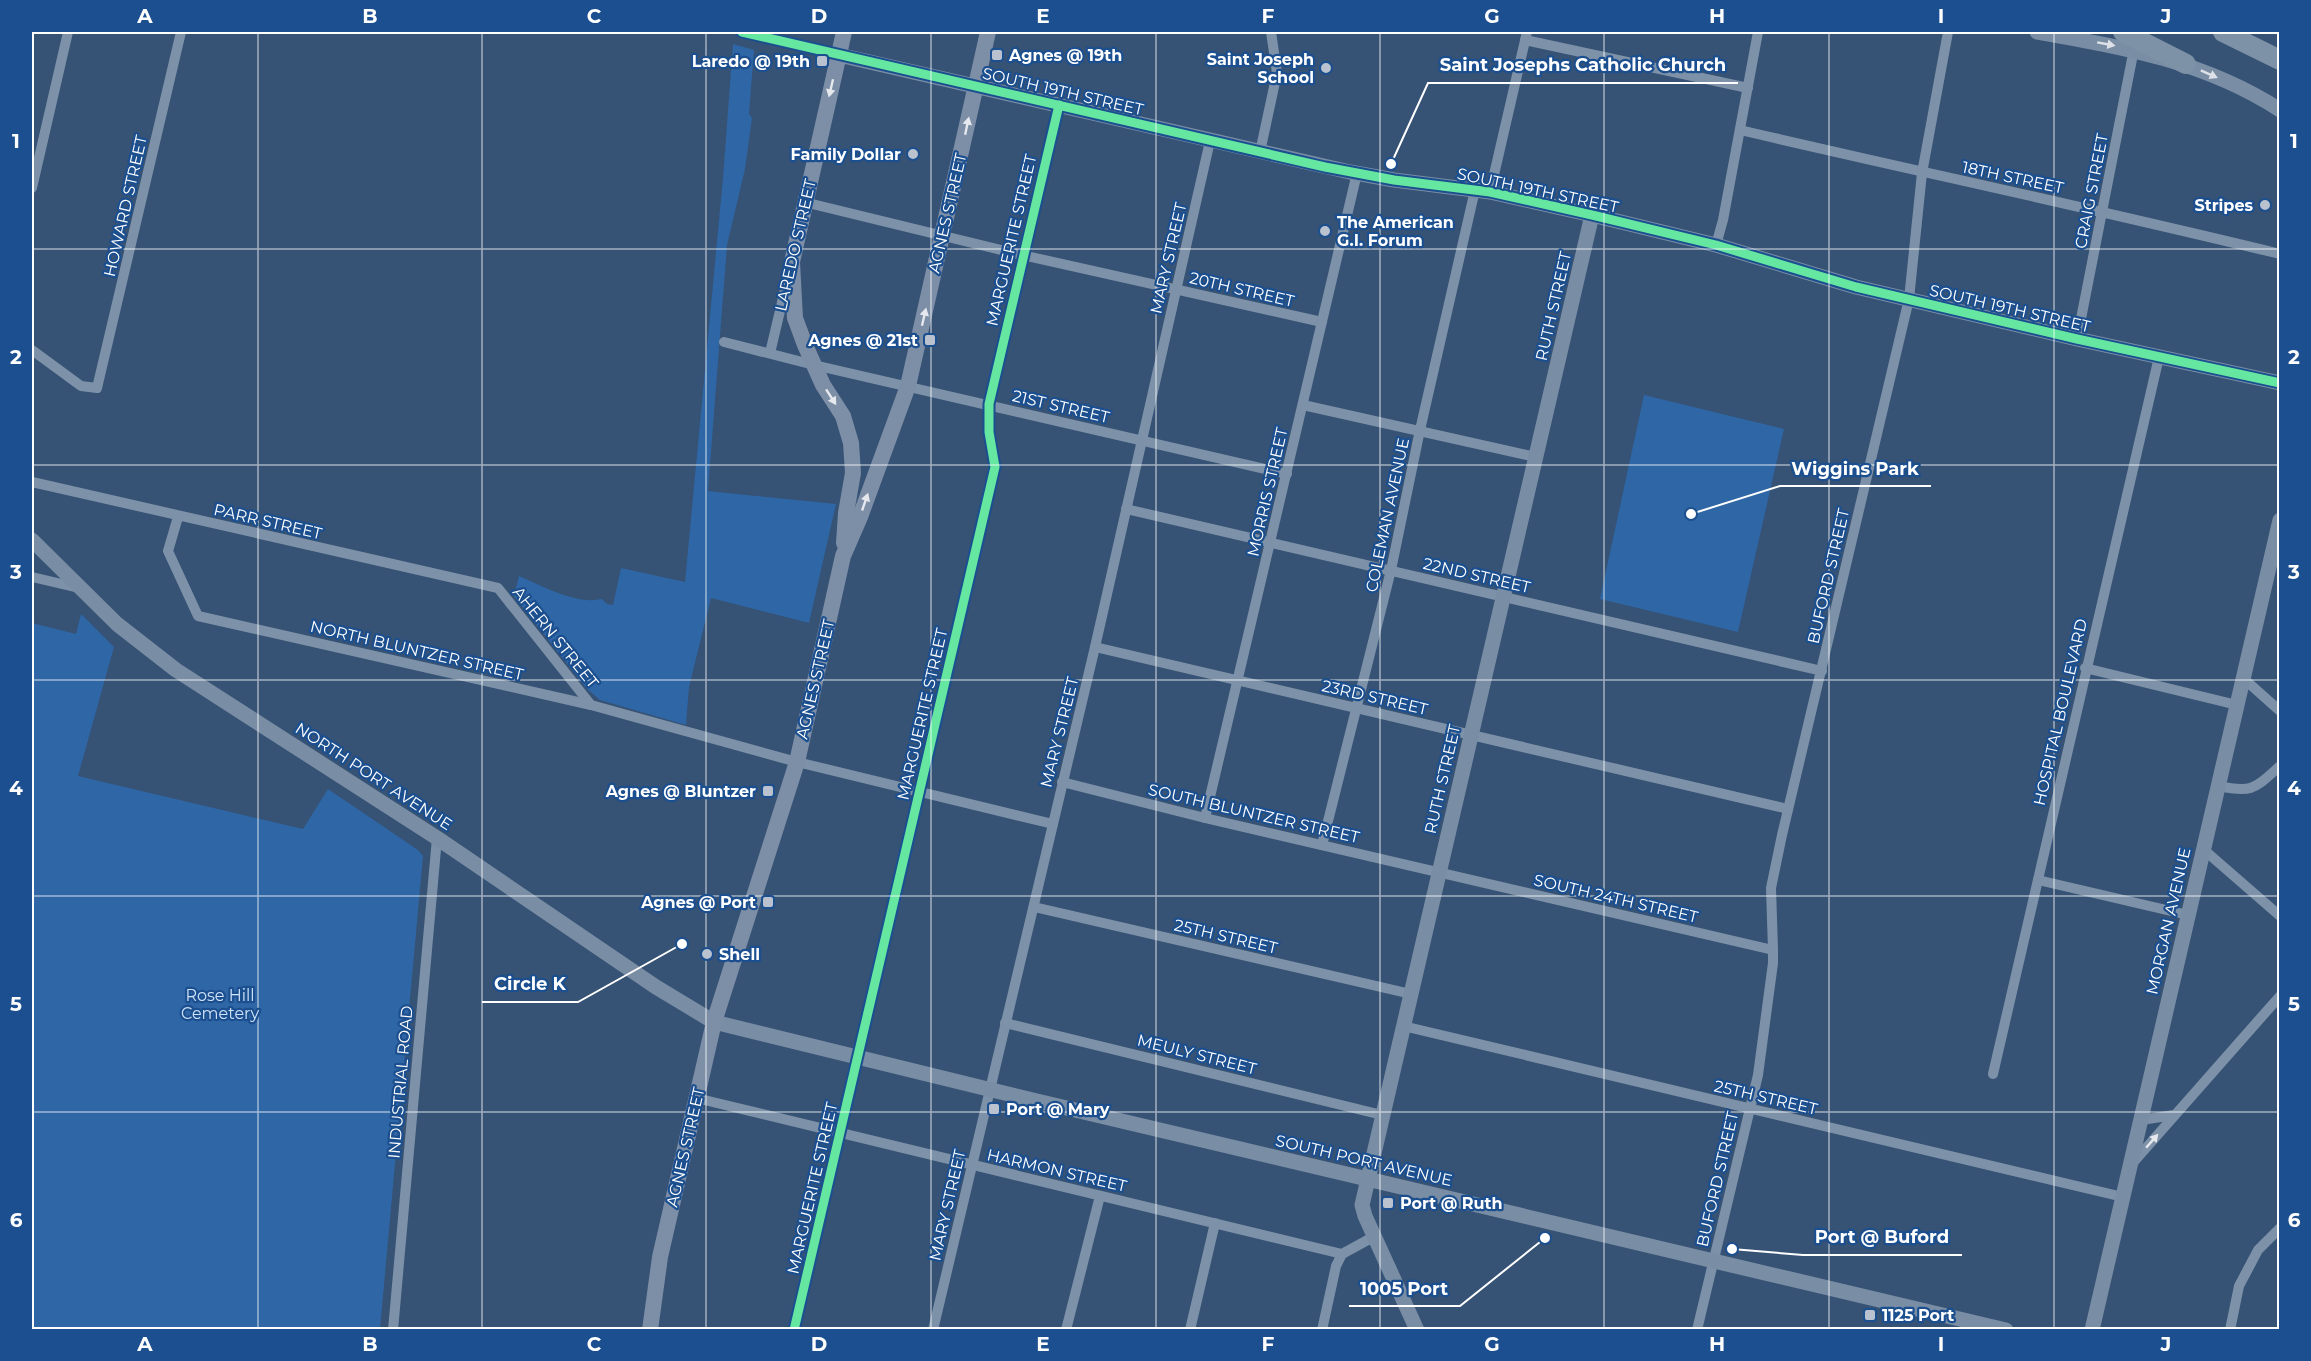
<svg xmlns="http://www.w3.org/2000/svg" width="2311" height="1361" viewBox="0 0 2311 1361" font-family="Montserrat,sans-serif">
  <rect width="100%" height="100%" fill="#365274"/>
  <g fill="#2f66a5">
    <path d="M733,44L754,50L749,114L752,118L745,169L727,245L708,491L836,504L809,623L711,598L689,687L686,725L600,700L587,689L514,596L519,576C543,586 576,605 602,599L607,604L613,605L621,568L685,582L723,178Z"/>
    <polygon points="1644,395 1784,429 1738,632 1600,599"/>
    <polygon points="81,614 114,647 78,776 303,829 328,789 418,850 423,856 380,1329 32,1329 32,623 76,634"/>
  </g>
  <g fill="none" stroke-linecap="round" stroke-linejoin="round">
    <g stroke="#7d92a8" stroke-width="10">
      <polyline points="742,32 839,55"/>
      <polyline points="1525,40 1748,88"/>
      <path d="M1740,130C1920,172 2100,210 2280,254"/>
      <polyline points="1260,152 1277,73 1271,32"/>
      <polyline points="32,188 68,32"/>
      <polyline points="1490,192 1527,32"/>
      <polyline points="804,202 1022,255 1322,322"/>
      <polyline points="1716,245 1723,220 1758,32"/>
      <polyline points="2077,339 2134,49"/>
      <polyline points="724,342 814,365 1287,474"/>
      <polyline points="32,350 81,386 97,388 181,32"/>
      <polyline points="770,353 788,277"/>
      <polyline points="1303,405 1536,457"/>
      <polyline points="32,482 498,588 591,705"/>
      <polyline points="1126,509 1822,671"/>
      <polyline points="178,517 168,551 198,616 591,705 797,762 1053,824"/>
      <polyline points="32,577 79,588"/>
      <polyline points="1095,647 1788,809"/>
      <polyline points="2085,668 2237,705"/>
      <polyline points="2243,678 2280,711"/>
      <polyline points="1062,782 1205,818 1773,950 1773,963 1758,1075 1697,1330"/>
      <path d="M2218,786C2253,793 2254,789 2280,766"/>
      <polyline points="1205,818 1357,173"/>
      <polyline points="1322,845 1391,570 1420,430 1475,190"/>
      <polyline points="2203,849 2280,916"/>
      <polyline points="2038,880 2188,915"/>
      <polyline points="1034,907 1411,994"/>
      <polyline points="1773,950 1771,888 1782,835 1909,299 1922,173 1948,32"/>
      <polyline points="1005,1023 1382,1115"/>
      <polyline points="1403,1026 2123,1197"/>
      <polyline points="1993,1074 2159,357"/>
      <polyline points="696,1098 1342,1254"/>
      <polyline points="2141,1120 2174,1115"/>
      <polyline points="2131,1165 2280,996"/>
      <polyline points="393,1330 437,838"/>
      <polyline points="794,1330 995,467 989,432 989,404 1059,105"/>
      <polyline points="933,1330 1095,647 1210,141"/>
      <polyline points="1066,1330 1100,1196"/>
      <polyline points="1190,1330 1215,1223"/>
      <polyline points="1322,1330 1336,1266 1342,1254 1375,1236"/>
      <polyline points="2230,1330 2239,1286 2258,1250 2280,1228"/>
    </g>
    <g stroke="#798da4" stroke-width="15">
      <path d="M2037,32C2122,47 2205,61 2280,110"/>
      <polyline points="839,55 1350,172 1394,180 1490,192 1592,215 1716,245 1856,287 2077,339 2280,383"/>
      <polyline points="32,540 117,624 176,670 437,838 656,987 714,1022 1037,1101 2006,1330"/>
      <polyline points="1417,1330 1365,1216 1362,1205 1592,215"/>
      <polyline points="2092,1330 2280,520"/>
    </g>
    <g stroke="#7d8ea7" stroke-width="16">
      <polyline points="844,543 846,513 853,473 851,443 843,416 823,385 805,345 795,318 792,262 844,32"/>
      <polyline points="650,1330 660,1257 714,1022 797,762 843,556 860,517 908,386 988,32"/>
    </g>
    <g stroke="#7e92a7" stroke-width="20">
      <polyline points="2123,32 2186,64"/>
      <polyline points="2223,32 2280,60"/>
    </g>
    <defs>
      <g id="cycleway">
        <polyline points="742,32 1325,167 1394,180 1490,192 1592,215 1716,245 1856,287 2077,339 2280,383"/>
        <polyline points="794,1330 995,467 989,432 989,404 1059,105"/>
      </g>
    </defs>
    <use href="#cycleway" stroke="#1b4f8f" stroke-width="13"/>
    <use href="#cycleway" stroke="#66e7a1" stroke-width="9"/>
  </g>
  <defs><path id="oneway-solid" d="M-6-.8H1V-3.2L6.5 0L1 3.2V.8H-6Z" transform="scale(1.5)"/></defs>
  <g fill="#dee2e8">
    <use href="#oneway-solid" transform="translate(2106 44) rotate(10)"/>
    <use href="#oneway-solid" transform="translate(2209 74) rotate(24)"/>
  </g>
  <g fill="#e5e8ed">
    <use href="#oneway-solid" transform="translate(831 88) rotate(103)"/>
    <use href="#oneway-solid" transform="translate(967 126) rotate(-78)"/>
    <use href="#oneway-solid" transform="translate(924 317) rotate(-77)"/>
    <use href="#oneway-solid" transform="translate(831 397) rotate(57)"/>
    <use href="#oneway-solid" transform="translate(865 502) rotate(-71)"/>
  </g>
  <use fill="#e5e9ee" href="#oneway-solid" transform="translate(2152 1141) rotate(-49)"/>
  <path fill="none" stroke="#fff" stroke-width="1.5" stroke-opacity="0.55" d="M258,32V1330M482,32V1330M706,32V1330M931,32V1330M1156,32V1330M1380,32V1330M1604,32V1330M1829,32V1330M2054,32V1330M32,249H2280M32,465H2280M32,680H2280M32,896H2280M32,1112H2280"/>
  <g fill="#b9c2ce" stroke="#1b4f8f" stroke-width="2">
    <rect x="991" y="49" width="12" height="12" rx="3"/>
    <rect x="816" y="55" width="12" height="12" rx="3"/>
    <circle cx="1326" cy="68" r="6"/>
    <circle cx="913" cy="154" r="6"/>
    <circle cx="2265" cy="205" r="6"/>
    <circle cx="1325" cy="231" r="6"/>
    <rect x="924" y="334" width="12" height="12" rx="3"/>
    <rect x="762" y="785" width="12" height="12" rx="3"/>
    <rect x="762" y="896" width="12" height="12" rx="3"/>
    <circle cx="707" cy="954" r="6"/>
    <rect x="988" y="1103" width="12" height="12" rx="3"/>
    <rect x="1382" y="1197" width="12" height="12" rx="3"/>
    <rect x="1864" y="1309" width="12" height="12" rx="3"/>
  </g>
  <g text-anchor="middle" stroke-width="4.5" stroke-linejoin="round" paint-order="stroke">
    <g font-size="16" font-weight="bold" fill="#fff" stroke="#1b4f8f" text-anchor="end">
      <text x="1009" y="61" text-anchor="start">Agnes @ 19th</text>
      <text x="1314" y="65">Saint Joseph<tspan x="1314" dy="18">School</tspan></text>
      <text x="810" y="67">Laredo @ 19th</text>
      <text x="901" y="160">Family Dollar</text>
      <text x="2253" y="211">Stripes</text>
      <text x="1337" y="228" text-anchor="start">The American<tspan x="1337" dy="18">G.I. Forum</tspan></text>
      <text x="918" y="346">Agnes @ 21st</text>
      <text x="756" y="797">Agnes @ Bluntzer</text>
      <text x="756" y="908">Agnes @ Port</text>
      <text x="719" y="960" text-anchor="start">Shell</text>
      <text x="1006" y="1115" text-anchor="start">Port @ Mary</text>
      <text x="1400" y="1209" text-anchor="start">Port @ Ruth</text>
      <text x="1882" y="1321" text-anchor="start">1125 Port</text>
    </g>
    <g font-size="16" fill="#fff" stroke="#1b4f8f">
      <text transform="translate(1063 91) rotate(13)" y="6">SOUTH 19TH STREET</text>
      <text transform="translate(2013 177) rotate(12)" y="6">18TH STREET</text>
      <text transform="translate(1538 190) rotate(12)" y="6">SOUTH 19TH STREET</text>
      <text transform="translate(2091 191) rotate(-79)" y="6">CRAIG STREET</text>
      <text transform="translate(125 206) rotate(-77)" y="6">HOWARD STREET</text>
      <text transform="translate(947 213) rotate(-77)" y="6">AGNES STREET</text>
      <text transform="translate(1011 240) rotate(-77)" y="6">MARGUERITE STREET</text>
      <text transform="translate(795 245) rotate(-77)" y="6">LAREDO STREET</text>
      <text transform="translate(1168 258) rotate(-77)" y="6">MARY STREET</text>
      <text transform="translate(1242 289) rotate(13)" y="6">20TH STREET</text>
      <text transform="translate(1553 306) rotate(-77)" y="6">RUTH STREET</text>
      <text transform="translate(2010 308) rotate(13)" y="6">SOUTH 19TH STREET</text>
      <text transform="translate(1061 406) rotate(13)" y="6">21ST STREET</text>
      <text transform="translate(1267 492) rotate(-77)" y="6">MORRIS STREET</text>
      <text transform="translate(1387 515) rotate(-78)" y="6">COLEMAN AVENUE</text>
      <text transform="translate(268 521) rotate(13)" y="6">PARR STREET</text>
      <text transform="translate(1477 575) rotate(13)" y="6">22ND STREET</text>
      <text transform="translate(1828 576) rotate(-77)" y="6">BUFORD STREET</text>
      <text transform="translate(556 637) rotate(51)" y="6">AHERN STREET</text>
      <text transform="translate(417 650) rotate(13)" y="6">NORTH BLUNTZER STREET</text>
      <text transform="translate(815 679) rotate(-77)" y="6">AGNES STREET</text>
      <text transform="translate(1375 697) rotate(13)" y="6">23RD STREET</text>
      <text transform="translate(2060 712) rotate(-77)" y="6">HOSPITAL BOULEVARD</text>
      <text transform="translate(922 714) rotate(-77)" y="6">MARGUERITE STREET</text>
      <text transform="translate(1059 732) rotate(-76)" y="6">MARY STREET</text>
      <text transform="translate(374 776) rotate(33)" y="6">NORTH PORT AVENUE</text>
      <text transform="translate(1442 779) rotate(-77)" y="6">RUTH STREET</text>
      <text transform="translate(1254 813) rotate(13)" y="6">SOUTH BLUNTZER STREET</text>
      <text transform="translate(1616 898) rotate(13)" y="6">SOUTH 24TH STREET</text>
      <text transform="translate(2168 921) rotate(-77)" y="6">MORGAN AVENUE</text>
      <text transform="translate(1226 936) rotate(13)" y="6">25TH STREET</text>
      <text transform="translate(1197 1054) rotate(14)" y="6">MEULY STREET</text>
      <text transform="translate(400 1082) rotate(-85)" y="6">INDUSTRIAL ROAD</text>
      <text transform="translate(1766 1097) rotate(13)" y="6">25TH STREET</text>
      <text transform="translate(685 1147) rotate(-77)" y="6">AGNES STREET</text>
      <text transform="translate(1364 1160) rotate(13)" y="6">SOUTH PORT AVENUE</text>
      <text transform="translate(1057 1170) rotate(13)" y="6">HARMON STREET</text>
      <text transform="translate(1717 1179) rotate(-77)" y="6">BUFORD STREET</text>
      <text transform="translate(812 1188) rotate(-77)" y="6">MARGUERITE STREET</text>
      <text transform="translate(947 1205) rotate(-77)" y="6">MARY STREET</text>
    </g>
    <g font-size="16" fill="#cfe3fa" stroke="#1b4f8f">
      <text x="220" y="1001">Rose Hill<tspan x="220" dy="18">Cemetery</tspan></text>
    </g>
  </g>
  <path fill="none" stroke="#fff" stroke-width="2" d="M1391 164L1428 83H1738M1691 514L1780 486H1931M682 944L578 1002H482M1732 1249L1803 1255H1962M1545 1238L1460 1306H1349"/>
  <g fill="#fff" stroke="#1b4f8f" stroke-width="2">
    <circle cx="1391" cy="164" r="6"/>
    <circle cx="1691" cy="514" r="6"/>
    <circle cx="682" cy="944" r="6"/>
    <circle cx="1732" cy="1249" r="6"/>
    <circle cx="1545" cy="1238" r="6"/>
  </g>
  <g font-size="18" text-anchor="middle" font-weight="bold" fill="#fff" stroke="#1b4f8f" stroke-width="4.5" stroke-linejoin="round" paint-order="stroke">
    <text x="1583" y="71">Saint Josephs Catholic Church</text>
    <text x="1855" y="475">Wiggins Park</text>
    <text x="530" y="990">Circle K</text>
    <text x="1882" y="1243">Port @ Buford</text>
    <text x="1404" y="1295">1005 Port</text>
  </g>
  <rect width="2311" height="1361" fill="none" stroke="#1b4f8f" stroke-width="66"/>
  <rect x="33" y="33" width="2245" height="1295" fill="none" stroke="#fff" stroke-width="2"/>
  <g font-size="20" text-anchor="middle" font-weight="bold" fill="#fff">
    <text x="145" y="23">A</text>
    <text x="370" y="23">B</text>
    <text x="594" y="23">C</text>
    <text x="819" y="23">D</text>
    <text x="1043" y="23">E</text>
    <text x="1268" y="23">F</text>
    <text x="1492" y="23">G</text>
    <text x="1717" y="23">H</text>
    <text x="1941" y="23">I</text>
    <text x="2166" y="23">J</text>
    <text x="16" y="148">1</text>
    <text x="2294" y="148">1</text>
    <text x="16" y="364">2</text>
    <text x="2294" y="364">2</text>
    <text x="16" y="579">3</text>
    <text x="2294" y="579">3</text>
    <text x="16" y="795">4</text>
    <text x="2294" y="795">4</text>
    <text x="16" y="1011">5</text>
    <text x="2294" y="1011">5</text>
    <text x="16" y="1227">6</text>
    <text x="2294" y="1227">6</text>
    <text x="145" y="1351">A</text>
    <text x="370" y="1351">B</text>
    <text x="594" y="1351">C</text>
    <text x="819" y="1351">D</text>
    <text x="1043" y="1351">E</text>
    <text x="1268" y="1351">F</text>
    <text x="1492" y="1351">G</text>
    <text x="1717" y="1351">H</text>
    <text x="1941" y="1351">I</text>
    <text x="2166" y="1351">J</text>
  </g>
</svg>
